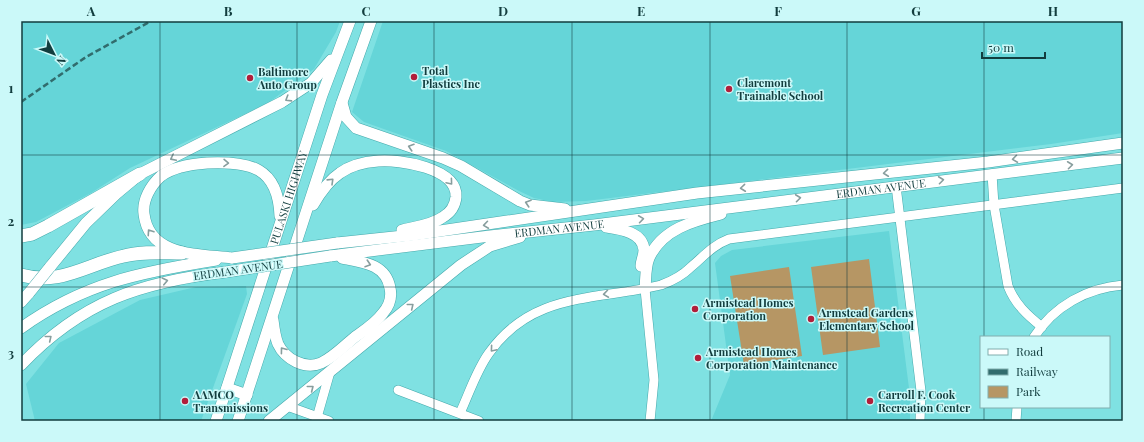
<svg xmlns="http://www.w3.org/2000/svg" width="1144" height="442" viewBox="0 0 1144 442" font-family="'Playfair Display',serif">
  <rect width="100%" height="100%" fill="#7fe1e2"/>
  <g fill="#65d5d8">
    <polygon points="21,21 340,21 336,32 314,69 268,103 130,168 91,193 36,222 21,225"/>
    <polygon points="383,21 1123,21 1123,133 1051,144 586,201 553,202 534,198 519,191 446,151 364,122 352,112"/>
    <polygon points="889,231 910,396 910,421 711,421 730,375 715,263 721,256 732,250"/>
    <polygon points="246,286 247,294 201,421 35,421 26,384 59,343 140,300 196,287"/>
  </g>
  <g fill="#b69664">
    <polygon points="869,259 880,347 823,355 811,267"/>
    <polygon points="789,267 802,356 744,365 730,276"/>
  </g>
  <g fill="none" stroke-linecap="round" stroke-linejoin="round">
    <defs>
      <g id="minor">
        <path d="M992,174L994,205L1008,286C1015,304 1027,315 1042,327"/>
        <polyline points="896,186 921,391 920,421"/>
        <polyline points="645,289 654,380 650,421"/>
        <path d="M1034,337C1054,306 1087,288 1123,285"/>
        <polyline points="398,390 479,421"/>
        <polyline points="287,406 329,421"/>
        <path d="M460,413C469,394 476,371 489,353C533,291 596,301 661,285C672,281 683,275 691,267C704,256 713,245 729,239L1123,188"/>
        <polyline points="316,421 330,372"/>
        <polyline points="1016,421 1017,407"/>
      </g>
      <g id="major">
        <polyline points="342,103 346,117 356,128 443,158 461,166 520,201 530,205 565,209"/>
        <path d="M313,205C320,193 328,181 340,173C351,165 365,162 378,161C399,159 458,168 456,197C455,206 450,213 443,217C432,225 415,227 402,230"/>
        <path d="M606,227C620,229 643,232 644,250C644,256 641,261 641,266"/>
        <polyline points="337,243 413,235 697,193 988,162 1123,143"/>
        <path id="s1" d="M330,256L490,236L594,225L1123,158"/>
        <path d="M232,258C198,254 149,257 144,214C142,200 151,185 161,176C173,167 193,164 207,163C250,161 278,167 280,216"/>
        <polyline points="50,267 86,223 116,194 140,174 282,102 311,83 331,60"/>
        <path d="M645,289C646,279 645,268 649,258C662,229 693,221 721,214"/>
        <polyline points="21,302 29,293"/>
        <path d="M273,320C274,328 275,337 278,344C285,359 305,370 321,363C334,357 345,345 355,337C365,330 376,323 383,313C389,306 392,297 390,288C386,264 363,262 342,258"/>
        <path d="M21,328C84,283 141,272 216,260"/>
        <path d="M21,365C82,301 141,282 226,272"/>
        <polyline points="227,388 247,395"/>
        <path id="s2" d="M216,421L322,95L350,21"/>
        <polyline points="238,421 342,102 371,21"/>
        <polyline points="269,421 461,265 490,246 520,237"/>
      </g>
      <g id="highway">
        <polyline points="21,236 32,234 48,226 140,174"/>
        <path d="M21,275C61,286 87,264 124,256C143,251 163,253 182,253"/>
      </g>
    </defs>
    <use href="#minor" stroke="#44a9ab" stroke-width="10"/>
    <use href="#major" stroke="#44a9ab" stroke-width="12"/>
    <use href="#highway" stroke="#44a9ab" stroke-width="14"/>
    <use href="#minor" stroke="#fff" stroke-width="9"/>
    <use href="#major" stroke="#fff" stroke-width="11"/>
    <use href="#highway" stroke="#fff" stroke-width="13"/>
    <polyline stroke="#316c6d" stroke-width="2.5" stroke-dasharray="6 3" stroke-linecap="butt" points="21,102 86,57 151,21"/>
    <defs>
      <g id="major-bridge">
        <polyline points="232,258 337,243"/>
        <polyline points="226,272 330,256"/>
        <polyline points="29,293 50,267"/>
      </g>
    </defs>
    <use href="#major-bridge" stroke="#44a9ab" stroke-width="12" stroke-linecap="butt"/>
    <use href="#major-bridge" stroke="#fff" stroke-width="11"/>
  </g>
  <defs><path id="oneway-chevron" d="M-2-3.5L2.5 0L-2 3.5" fill="none" stroke-width="1.6" stroke-linecap="round" stroke-linejoin="round"/></defs>
  <g stroke="#889e9e">
    <use href="#oneway-chevron" transform="translate(288 99) rotate(148)"/>
    <use href="#oneway-chevron" transform="translate(411 147) rotate(-162)"/>
    <use href="#oneway-chevron" transform="translate(173 158) rotate(153)"/>
    <use href="#oneway-chevron" transform="translate(1015 159) rotate(172)"/>
    <use href="#oneway-chevron" transform="translate(226 163) rotate(1)"/>
    <use href="#oneway-chevron" transform="translate(1070 165) rotate(-7)"/>
    <use href="#oneway-chevron" transform="translate(886 173) rotate(174)"/>
    <use href="#oneway-chevron" transform="translate(941 180) rotate(-7)"/>
    <use href="#oneway-chevron" transform="translate(331 181) rotate(-44)"/>
    <use href="#oneway-chevron" transform="translate(450 182) rotate(50)"/>
    <use href="#oneway-chevron" transform="translate(743 188) rotate(174)"/>
    <use href="#oneway-chevron" transform="translate(798 198) rotate(-7)"/>
    <use href="#oneway-chevron" transform="translate(528 203) rotate(-162)"/>
    <use href="#oneway-chevron" transform="translate(641 219) rotate(-8)"/>
    <use href="#oneway-chevron" transform="translate(486 225) rotate(172)"/>
    <use href="#oneway-chevron" transform="translate(150 232) rotate(-124)"/>
    <use href="#oneway-chevron" transform="translate(368 264) rotate(18)"/>
    <use href="#oneway-chevron" transform="translate(165 281) rotate(-13)"/>
    <use href="#oneway-chevron" transform="translate(606 294) rotate(172)"/>
    <use href="#oneway-chevron" transform="translate(411 306) rotate(-39)"/>
    <use href="#oneway-chevron" transform="translate(49 338) rotate(-39)"/>
    <use href="#oneway-chevron" transform="translate(493 349) rotate(130)"/>
    <use href="#oneway-chevron" transform="translate(283 350) rotate(-127)"/>
    <use href="#oneway-chevron" transform="translate(311 388) rotate(-38)"/>
  </g>
  <path fill="none" stroke="#123d3e" stroke-width="1" stroke-opacity="0.55" d="M160,21V421M297,21V421M434,21V421M572,21V421M710,21V421M847,21V421M984,21V337M21,155H1123M21,287H1123M984,407V421"/>
  <g fill="#b11e3a" stroke="#cbf9f9" stroke-width="1.5">
    <circle cx="414" cy="77" r="4"/>
    <circle cx="250" cy="78" r="4"/>
    <circle cx="729" cy="89" r="4"/>
    <circle cx="695" cy="309" r="4"/>
    <circle cx="811" cy="319" r="4"/>
    <circle cx="698" cy="358" r="4"/>
    <circle cx="185" cy="401" r="4"/>
    <circle cx="870" cy="401" r="4"/>
  </g>
  <g text-anchor="middle" stroke-width="3" stroke-linejoin="round" paint-order="stroke">
    <g font-size="11" font-weight="bold" fill="#123d3e" stroke="#cbf9f9" text-anchor="start">
      <text x="422" y="75">Total<tspan x="422" dy="13">Plastics Inc</tspan></text>
      <text x="258" y="76">Baltimore<tspan x="258" dy="13">Auto Group</tspan></text>
      <text x="737" y="87">Claremont<tspan x="737" dy="13">Trainable School</tspan></text>
      <text x="703" y="307">Armistead Homes<tspan x="703" dy="13">Corporation</tspan></text>
      <text x="819" y="317">Armstead Gardens<tspan x="819" dy="13">Elementary School</tspan></text>
      <text x="706" y="356">Armistead Homes<tspan x="706" dy="13">Corporation Maintenance</tspan></text>
      <text x="193" y="399">AAMCO<tspan x="193" dy="13">Transmissions</tspan></text>
      <text x="878" y="399">Carroll F. Cook<tspan x="878" dy="13">Recreation Center</tspan></text>
    </g>
    <g font-size="11" fill="#123d3e" stroke="#cbf9f9">
      <text dy="4" stroke="none"><textPath href="#s1" startOffset="555">ERDMAN AVENUE</textPath></text>
      <text dy="4" stroke="none"><textPath href="#s2" startOffset="235">PULASKI HIGHWAY</textPath></text>
      <text dy="4" stroke="none"><textPath href="#s1" startOffset="231">ERDMAN AVENUE</textPath></text>
      <text transform="translate(238 270) rotate(-8)" y="4">ERDMAN AVENUE</text>
    </g>
  </g>
  <rect width="1144" height="442" fill="none" stroke="#cbf9f9" stroke-width="44"/>
  <rect x="980" y="336" width="130" height="72" fill="#cbf9f9" stroke="#81aeae"/>
  <rect x="988" y="349" width="20" height="6" fill="#ffffff" stroke="#81aeae"/>
  <text x="1016" y="356" font-size="12" fill="#123d3e">Road</text>
  <rect x="988" y="369" width="20" height="6" fill="#316c6d" stroke="#81aeae"/>
  <text x="1016" y="376" font-size="12" fill="#123d3e">Railway</text>
  <rect x="988" y="386" width="20" height="12" fill="#b69664" stroke="#81aeae"/>
  <text x="1016" y="396" font-size="12" fill="#123d3e">Park</text>
  <g transform="translate(54 54) rotate(132)" stroke="#cbf9f9" stroke-width="3" paint-order="stroke">
  <path d="M0-3L7 15L0 10L-7 15Z" fill="#123d3e"/>
  <text y="-6" font-size="11" font-weight="bold" text-anchor="middle" fill="#123d3e">N</text>
  </g>
  <path d="M982 52v6h63v-6" fill="none" stroke="#123d3e" stroke-width="2"/>
  <text x="988" y="52" font-size="12" fill="#123d3e" stroke="#cbf9f9" stroke-width="3" paint-order="stroke">50 m</text>
  <rect x="22" y="22" width="1100" height="398" fill="none" stroke="#123d3e" stroke-width="1.5"/>
  <g font-size="13" text-anchor="middle" font-weight="bold" fill="#123d3e">
    <text x="91" y="16">A</text>
    <text x="228" y="16">B</text>
    <text x="366" y="16">C</text>
    <text x="503" y="16">D</text>
    <text x="641" y="16">E</text>
    <text x="778" y="16">F</text>
    <text x="916" y="16">G</text>
    <text x="1053" y="16">H</text>
    <text x="11" y="93">1</text>
    <text x="11" y="226">2</text>
    <text x="11" y="358">3</text>
  </g>
</svg>
